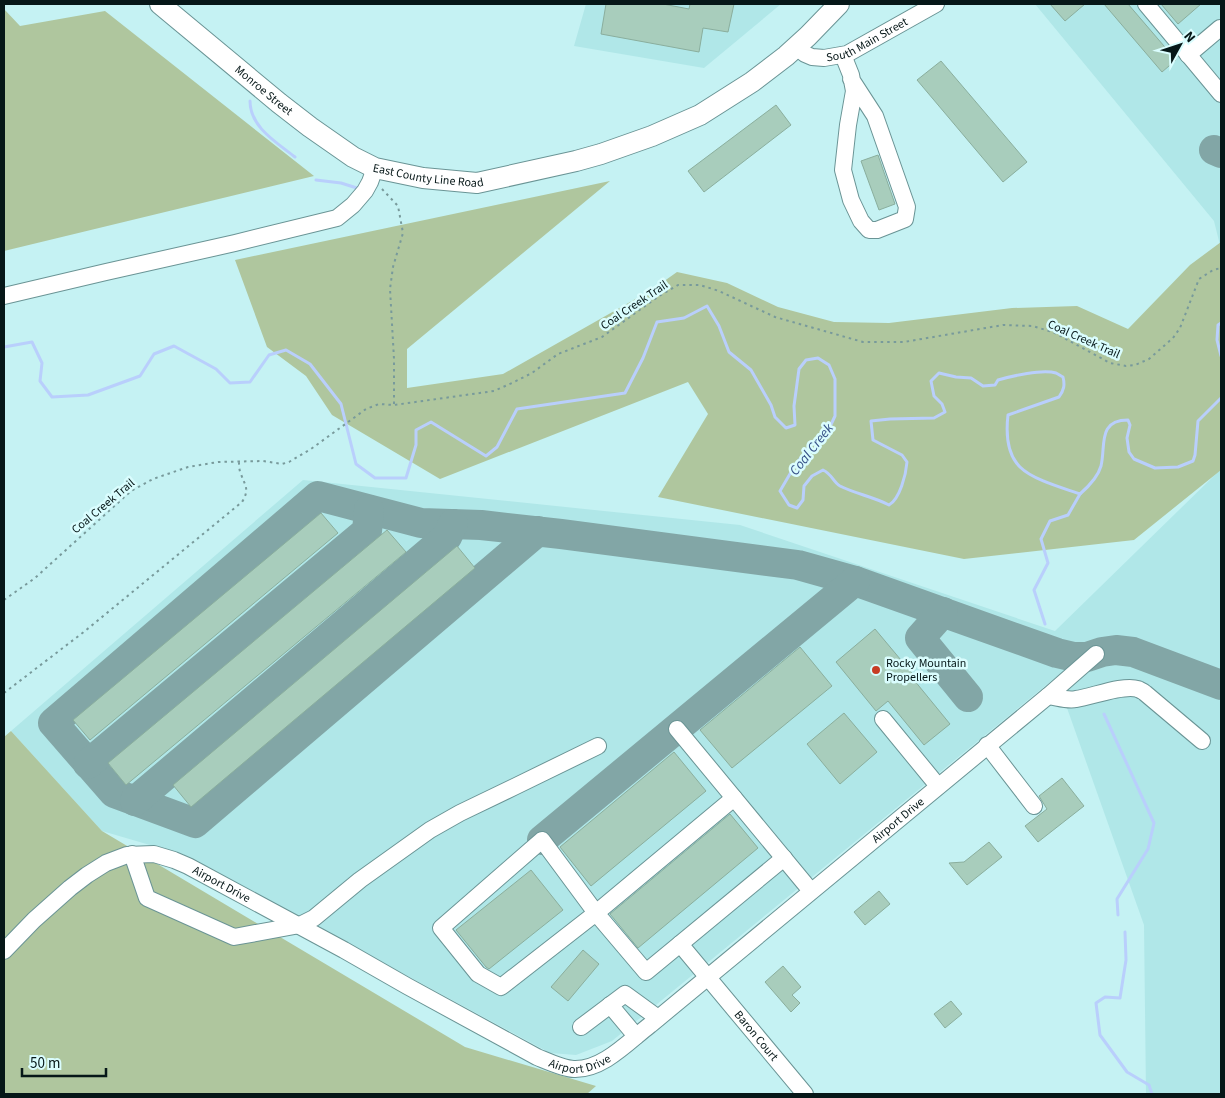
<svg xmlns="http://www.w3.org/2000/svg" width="1225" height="1098" viewBox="0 0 1225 1098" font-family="'Source Sans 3',sans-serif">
  <rect width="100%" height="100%" fill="#c5f2f3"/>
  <g fill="#b0e7e8">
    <polygon points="586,4 781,4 704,68 574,46"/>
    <polygon points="1035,4 1221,4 1221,249 1214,221"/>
    <polygon points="1221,469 1221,1094 1146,1094 1144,925 1056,677 612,1041 576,1055 550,1053 184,855 102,831 11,731 303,480 740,525 1055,631"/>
  </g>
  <g fill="#afc69e">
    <polygon points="4,9 20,26 105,11 314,176 4,251"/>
    <polygon points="610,181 407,349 407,388 503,374 653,289 677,272 727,283 778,307 834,322 889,323 1012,308 1077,306 1128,329 1190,265 1221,242 1221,470 1134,540 964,559 658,497 708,414 688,382 440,479 332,415 306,376 267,347 235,260"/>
    <polygon points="11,731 102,831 465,1047 596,1086 587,1094 4,1094 4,737"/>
  </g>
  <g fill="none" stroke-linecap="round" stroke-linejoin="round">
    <g stroke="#b9cffc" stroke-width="3">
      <path d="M250,101C250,127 276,142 295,157"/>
      <polyline points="316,180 341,183 360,189"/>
      <polyline points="1221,323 1218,325 1217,340 1221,356"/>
      <path d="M4,347L32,342L42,363L40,381L52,397L88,395L140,376L154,354L174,346L216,369L230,383L250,382L269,355L286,350L310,364L341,404L356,464L375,478H406L416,445V430L431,422L486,456L497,447L517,409L625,393L643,358L657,322L684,318L707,306L719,326L729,352L751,370L771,405L775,417L786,428L795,425L794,406L799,369L806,360L818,358L829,365L835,379V416L828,431L822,439L812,443L794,467L780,491L789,505L797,508L803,500L804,486L812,476L823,470C832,474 833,482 840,486C856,494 874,497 889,505C900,499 906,474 907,462L902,455L873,440L871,421L890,419L934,418L945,412L942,404L934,396L931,381L939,373L956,377L971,378L983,386L995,385L998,380C1012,376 1042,369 1056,373C1058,374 1061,376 1063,377C1065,385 1064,390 1059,397L1008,415C1006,432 1007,454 1020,467C1033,480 1063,488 1080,494C1088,487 1098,477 1101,466C1106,446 1097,420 1128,420L1130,425L1127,438L1129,452L1134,459L1155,468L1178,467L1193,461L1195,455L1198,421L1221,398"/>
      <polyline points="1045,624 1034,590 1048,563 1041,539 1050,521 1068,515 1080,494"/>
      <polyline points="1104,714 1154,823 1148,849 1117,899 1118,915"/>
      <polyline points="1125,932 1126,960 1120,998 1105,997 1096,1003 1100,1035 1127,1072 1149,1085 1152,1094"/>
    </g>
    <g stroke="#82a6a6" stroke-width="30">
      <polyline points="1214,150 1221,153"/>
      <polyline points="538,531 195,823 114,793 53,723 318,496 421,523 481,525 561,534 798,565 855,581 1057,653 1074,657 1087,657 1102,652 1116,650 1133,652 1221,685"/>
      <polyline points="943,612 920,638 968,697"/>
      <polyline points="88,764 367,531 369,510"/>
      <polyline points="135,801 447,537 453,524"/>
      <polyline points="542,840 855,581"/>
    </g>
  </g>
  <g fill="#a8cdbc" stroke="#8aae9d">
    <polygon points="606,4 663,4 689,9 690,4 734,4 728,32 703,28 699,52 601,34"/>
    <polygon points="1050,4 1085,4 1065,21"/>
    <polygon points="1104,4 1128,4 1176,60 1162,72"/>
    <polygon points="1161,4 1201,4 1178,24"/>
    <polygon points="941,61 1027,162 1003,182 917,80"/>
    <polygon points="776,105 791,125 704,192 688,171"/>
    <polygon points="878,155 895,204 879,210 861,161"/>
    <polygon points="321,513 338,533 90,740 73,720"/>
    <polygon points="387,530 406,552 126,785 108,763"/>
    <polygon points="457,546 475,568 191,807 173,785"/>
    <polygon points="875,629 916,678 914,680 950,724 924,745 888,701 876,711 836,662"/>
    <polygon points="800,647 832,686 732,768 700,730"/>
    <polygon points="844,713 877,752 840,784 807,744"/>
    <polygon points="674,752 706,791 591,886 560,847"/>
    <polygon points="1062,778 1084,806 1038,842 1025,826 1047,809 1039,796"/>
    <polygon points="730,814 758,848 638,948 610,914"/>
    <polygon points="989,842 1002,857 967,885 949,863 964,862"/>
    <polygon points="531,870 563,910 489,969 486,967 456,930"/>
    <polygon points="879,891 890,904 865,925 854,912"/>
    <polygon points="583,950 599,964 568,1001 551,987"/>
    <polygon points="783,966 801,987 792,995 800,1003 791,1012 765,982"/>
    <polygon points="951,1001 962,1014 945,1028 934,1014"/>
  </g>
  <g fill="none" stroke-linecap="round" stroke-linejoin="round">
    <defs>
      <g id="minor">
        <polyline points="1146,4 1221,94"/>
        <path id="s1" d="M796,47L805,54L812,57L824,58L847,54L936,4"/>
        <polyline points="843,55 851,75 854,91 848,125 843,170 851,200 861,221 869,230 877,230 905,219 907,207 875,116 851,79"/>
        <polyline points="1188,55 1220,28"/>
        <polyline points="4,296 106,272 235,243 337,218 353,205 365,191 370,182 375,168"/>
        <path d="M1048,696C1057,697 1067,701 1076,699C1092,697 1123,684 1138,689C1140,690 1143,691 1145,693L1202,741"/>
        <polyline points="883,719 938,786"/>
        <polyline points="677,729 811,891"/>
        <polyline points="987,745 1034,806"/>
        <path id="s2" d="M734,798L596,913L542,840L441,928L478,974L501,987L596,913L646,972L680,944L805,1094"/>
        <polyline points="132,854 147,898 234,937 300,925 314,918 360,880 430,830 460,813 514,787 598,746"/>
        <polyline points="680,944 784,858"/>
        <path id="s3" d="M4,951L34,920L70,888L87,875L106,863L127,855L154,854L174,860L188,866L344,950L407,986L537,1057C547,1061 564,1069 574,1069C603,1070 629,1041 650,1025L1048,696L1096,654"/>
        <polyline points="610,1005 636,1036"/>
        <polyline points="581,1027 625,994 658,1018"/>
      </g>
      <g id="major">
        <path id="s4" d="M160,4L279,103L310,127L353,157L375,168L423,178L477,183L576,161L601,154L652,136L700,115L752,82L786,56L808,36L839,4"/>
      </g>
    </defs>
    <use href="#minor" stroke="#6a9495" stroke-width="18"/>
    <use href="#major" stroke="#6a9495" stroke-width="22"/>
    <g stroke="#789a9b" stroke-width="2" stroke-dasharray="2.5 4" stroke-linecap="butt">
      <polyline points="382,189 398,206 403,233 393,267 390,289 394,359 394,405"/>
      <polyline points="4,600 35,578 131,491 153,479 188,467 218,462 263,461 282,464 289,462 311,449 366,409 379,404 394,405 494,391 512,383 532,373 558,354 602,337 659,296 678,285 700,285 719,291 775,317 863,342 904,342 1003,325 1033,326 1055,333 1110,363 1126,366 1135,365 1149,359 1173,338 1180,328 1199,279 1213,270 1221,268"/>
      <path d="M4,693L85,631L242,502C250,489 245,486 241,474C239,470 239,465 239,461"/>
    </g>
    <use href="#minor" stroke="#fff" stroke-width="16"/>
    <use href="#major" stroke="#fff" stroke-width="20"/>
  </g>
  <circle fill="#c73c24" stroke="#dafdfe" stroke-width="2" cx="876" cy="670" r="5"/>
  <g text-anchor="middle" stroke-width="5" stroke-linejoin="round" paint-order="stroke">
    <g font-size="12" fill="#061718" stroke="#dafdfe">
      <text dy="4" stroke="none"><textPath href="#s1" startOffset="78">South Main Street</textPath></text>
      <text dy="4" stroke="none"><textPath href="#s4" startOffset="135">Monroe Street</textPath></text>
      <text dy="4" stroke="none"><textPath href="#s4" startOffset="325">East County Line Road</textPath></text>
      <text transform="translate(634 305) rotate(-34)" y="4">Coal Creek Trail</text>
      <text transform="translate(1084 339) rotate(24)" y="4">Coal Creek Trail</text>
      <text transform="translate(103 506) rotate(-40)" y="4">Coal Creek Trail</text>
      <text dy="4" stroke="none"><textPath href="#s3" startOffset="1069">Airport Drive</textPath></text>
      <text dy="4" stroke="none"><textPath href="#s3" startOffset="259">Airport Drive</textPath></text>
      <text dy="4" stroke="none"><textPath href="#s2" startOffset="851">Baron Court</textPath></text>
      <text dy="4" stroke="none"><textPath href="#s3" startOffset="664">Airport Drive</textPath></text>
    </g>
    <g font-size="12" fill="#061718" stroke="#dafdfe" text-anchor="start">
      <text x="886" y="667">Rocky Mountain<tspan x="886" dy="14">Propellers</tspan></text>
    </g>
    <g font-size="14" font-style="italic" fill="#365087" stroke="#dafdfe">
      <text transform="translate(811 449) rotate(-52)" y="5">Coal Creek</text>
    </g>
  </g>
  <rect width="1225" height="1098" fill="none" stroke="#061718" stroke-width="10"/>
  <g transform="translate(1180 45) rotate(50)" stroke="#dafdfe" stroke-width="4" paint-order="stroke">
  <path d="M0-4L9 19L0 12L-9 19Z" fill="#061718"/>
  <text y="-8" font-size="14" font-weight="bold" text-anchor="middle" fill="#061718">N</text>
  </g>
  <path d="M22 1068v8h84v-8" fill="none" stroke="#061718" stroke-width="2.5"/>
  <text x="30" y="1068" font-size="15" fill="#061718" stroke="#dafdfe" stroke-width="4" paint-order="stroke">50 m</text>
</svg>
